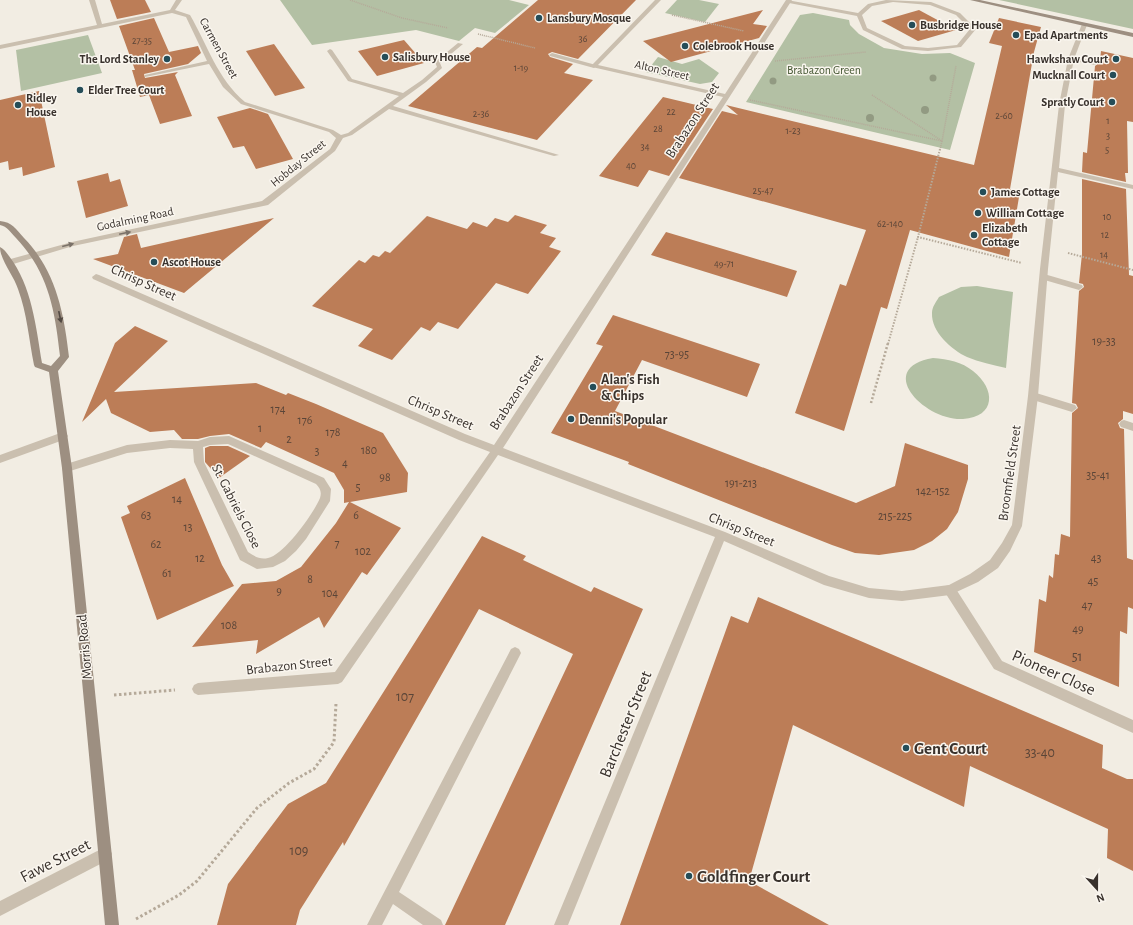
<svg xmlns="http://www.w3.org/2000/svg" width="1133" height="925" viewBox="0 0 1133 925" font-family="'Alegreya Sans',sans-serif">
  <rect width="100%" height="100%" fill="#f2ede3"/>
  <g fill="#b3c0a4">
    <polygon points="280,0 509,0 529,5 495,33 475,28 459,41 416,30 312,45"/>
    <polygon points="677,0 699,0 719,4 705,22 665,13"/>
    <polygon points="999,0 1133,0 1133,29"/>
    <polygon points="813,13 849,20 850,25 859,34 884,48 922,54 950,53 975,63 950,150 746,102 800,15"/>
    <polygon points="88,35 102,73 21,91 16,50"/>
    <polygon points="658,57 682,64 699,59 719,73 712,82 700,84 646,72"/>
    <path d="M977,286L1013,292L1006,368C993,365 979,362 967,357C952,350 931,332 932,313C932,307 936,302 939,297L961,287Z"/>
    <path d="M933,358C948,359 962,362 973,371C996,389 996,417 963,419C924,421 874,368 933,358Z"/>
  </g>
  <g fill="#bc7d57">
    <polygon points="110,0 145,0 151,12 117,19"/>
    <polygon points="538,0 636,0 578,59 552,52 548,54 550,57 573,64 564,73 593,80 537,140 408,106 477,47 482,48"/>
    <polygon points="763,10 753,24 767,26 759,38 671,62 643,41"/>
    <polygon points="919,10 956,30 918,41 881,21"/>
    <polygon points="154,18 169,52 198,46 201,53 188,64 144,74 145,78 178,72 175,75 192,116 160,124 149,95 140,97 132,70 135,70 119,26"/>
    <polygon points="999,18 1041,27 1034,52 1010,189 1020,191 1009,257 910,230 887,309 881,307 844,431 795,413 840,284 846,286 866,230 679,178 722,111 738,115 726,105 974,165 1002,46 989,43"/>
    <polygon points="404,40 424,63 377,76 358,51"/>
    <polygon points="274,44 305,88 275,96 246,51"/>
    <polygon points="1101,51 1133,58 1133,122 1127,121 1128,173 1125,173 1126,182 1082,172 1083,152 1087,153 1095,66 1099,63 1098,61 1100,61"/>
    <polygon points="39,91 55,167 23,176 22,167 9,170 8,161 0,163 0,100"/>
    <polygon points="663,97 713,109 669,176 649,170 638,187 599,176"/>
    <polygon points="250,108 268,114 293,159 256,169 244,146 233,148 217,117"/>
    <polygon points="108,173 110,182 120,179 128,206 86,218 77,181"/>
    <polygon points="1082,179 1126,189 1129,275 1133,276 1133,414 1123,411 1123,419 1118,423 1120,428 1124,429 1127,558 1133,560 1133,609 1128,607 1127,634 1120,631 1119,687 1034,652 1039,599 1046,602 1049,575 1053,578 1055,554 1059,555 1061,534 1070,537 1072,413 1078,408 1076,404 1072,403 1073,385 1079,291 1084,287 1083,284 1079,283 1082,254"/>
    <polygon points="515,215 547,225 540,233 556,238 549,247 561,251 528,294 496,283 458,329 438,322 430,331 421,327 392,360 358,346 373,329 312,306 359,260 365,263 373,255 379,257 385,251 390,253 427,216 467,229 473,222 487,227 495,218 508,222"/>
    <polygon points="274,218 184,293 93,259 118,254 124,237 137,234 141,248"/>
    <polygon points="666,232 797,271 787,297 651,255"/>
    <polygon points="613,315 760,364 747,397 642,360 615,411 856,503 895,486 905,443 968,465 968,479 958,512 947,529 932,541 914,550 879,555 855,553 832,545 628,464 629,462 551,433 603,346 596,344"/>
    <polygon points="135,326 168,341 114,392 256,383 286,395 288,393 316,404 383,433 408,473 407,492 350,502 401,528 367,575 362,572 324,628 319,617 256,654 258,640 192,647 242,584 276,581 301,567 336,523 349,502 344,503 344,490 334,473 266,442 261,448 229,434 210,436 198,439 182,439 174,430 150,432 111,413 106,399 82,422 115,343"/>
    <polygon points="210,446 228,446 250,456 219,478 205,462 205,448"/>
    <polygon points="185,478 222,565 234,586 157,620 121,517 130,513 127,506"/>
    <polygon points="482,536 526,556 523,560 591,592 594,587 643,609 505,925 445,925 573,654 479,609 344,846 343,842 300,910 296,925 217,925 228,884 288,804 326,783"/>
    <polygon points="758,597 1103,745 1102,768 1127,779 1133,779 1133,871 1107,858 1108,829 970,766 964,807 793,725 749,881 829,925 620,925 731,616 748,623"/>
  </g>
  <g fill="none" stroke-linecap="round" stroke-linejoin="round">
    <g stroke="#b5a999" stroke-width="1.5" stroke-dasharray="1 1" stroke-linecap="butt">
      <polyline points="350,0 402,18 448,28"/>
      <polyline points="672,15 744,31"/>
      <polyline points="478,34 535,48"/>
      <polyline points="775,61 866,52"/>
      <polyline points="872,95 942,141 940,150"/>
      <polyline points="750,100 942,141 956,66"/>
    </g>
    <g stroke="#b5a999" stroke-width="2" stroke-dasharray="1.5 1.5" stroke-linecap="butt">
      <polyline points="940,149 918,237 1022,263"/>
      <polyline points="1068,253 1133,270"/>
      <polyline points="888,344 918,237"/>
    </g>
    <polyline stroke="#b5a999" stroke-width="2.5" stroke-dasharray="2 2" stroke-linecap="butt" points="871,403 888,343"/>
    <g stroke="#b5a999" stroke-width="3" stroke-dasharray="2.5 2.5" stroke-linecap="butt">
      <polyline points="114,695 175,690"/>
      <polyline points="136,919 179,895 197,881 257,808 289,783 314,769 334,742 336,703"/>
    </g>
    <g fill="#cabfaf" fill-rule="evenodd">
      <path d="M787,0L858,13L868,4L886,0L931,2L960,13L976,29L961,47L928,51L902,49L863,30L857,16L789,3ZM893,2L930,5L956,15L970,29L957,45L928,48L905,46L867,28L862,15L872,6Z"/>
      <polygon points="458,43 463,44 440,63 442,68 426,82 422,82 422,80 437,67 435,62"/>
      <polygon points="552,53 596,65 597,66 594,68 550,56 549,55"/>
      <polygon points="1071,57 1095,61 1098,63 1095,65 1069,60 1068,59"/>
      <polygon points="1044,274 1082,285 1083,287 1079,290 1041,279 1041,275"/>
      <polygon points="1033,392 1075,405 1077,408 1072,412 1030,399 1028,396"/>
      <polygon points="1124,420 1133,423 1133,431 1121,427 1119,424 1121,421"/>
      <path d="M229,436L324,478L331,489L330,501L306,539L296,551L285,561L273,567L257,569L240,560L194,462L193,449L170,448L127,453L67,472L63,471L62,468L63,465L127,445L170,440L198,441L210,437ZM228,444L316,484C320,488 322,492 320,498C314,513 284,555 268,558C260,560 254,556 248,552L204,462L203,447L210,445Z"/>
      <polygon points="950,585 954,586 1002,661 1133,720 1133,733 994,669 946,594 944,590 946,586"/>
      <polygon points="515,647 519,649 521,653 519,657 399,892 441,920 443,925 423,925 393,904 382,925 367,925 511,649"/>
    </g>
    <g fill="#cabfaf" fill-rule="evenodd">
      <path d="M89,0H95L102,24L170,10L176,0H182L175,10L190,15C208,46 217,78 245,102L333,130L341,135L348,133L399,96L348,81L327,51L330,49L332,50L352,79L403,93L422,80H426V82L393,106L559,155L554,156L389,109L352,135L343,138L335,151L268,205L73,246L10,265L7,264V260L72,242L262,201L330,149L336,138L329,132L241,104L223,87L209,64L145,77V75L207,61L186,17L172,13L0,49V45L97,25Z"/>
      <polygon points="655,0 661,0 598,65 725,94 786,0 792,0 503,448 725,532 829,576 869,588 902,591 949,585 970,574 990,560 1002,543 1012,525 1028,396 1040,269 1059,105 1068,59 1082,24 1087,25 1074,59 1065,105 1059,168 1133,185 1133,189 1058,172 1048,269 1038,396 1022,526 1010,551 998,568 978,582 950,595 902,601 869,598 824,585 724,541 568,925 554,925 715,537 498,455 342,682 338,684 198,695 194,693 192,689 194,685 198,683 335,672 490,452 459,440 93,279 92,277 96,274 99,275 465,434 494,445 723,97 592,67 592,65"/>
      <polygon points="63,432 66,433 68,436 66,439 0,463 0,455"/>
      <polygon points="105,847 110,849 112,854 110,859 0,916 0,901"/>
    </g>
    <g fill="#9d8f81" fill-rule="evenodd">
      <polygon points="970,0 980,0 1133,33 1133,37"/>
      <path d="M0,221C12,222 16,229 24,238C56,271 64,313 69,357L58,371L72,468L119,925H105L62,468L49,372L35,367L34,365C29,340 27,313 18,289C14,276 0,260 0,247C4,249 6,252 9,256C32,286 36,327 42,363L51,366L60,356C55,311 49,273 16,238C11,233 7,226 0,225Z"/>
    </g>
  </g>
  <g fill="#929a82">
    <circle cx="933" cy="78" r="3.5"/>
    <circle cx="773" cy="81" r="3.5"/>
    <circle cx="925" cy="110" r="4"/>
    <circle cx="870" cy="118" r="4"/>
  </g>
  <defs><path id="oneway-solid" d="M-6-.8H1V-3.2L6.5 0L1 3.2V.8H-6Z"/></defs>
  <g fill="#7a7168">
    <use href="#oneway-solid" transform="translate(125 233) rotate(-12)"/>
    <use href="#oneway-solid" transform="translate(68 245) rotate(-14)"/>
  </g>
  <use fill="#524942" href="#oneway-solid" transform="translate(60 317) rotate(78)"/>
  <g fill="#254d58" stroke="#faf6ef" stroke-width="1.5">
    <circle cx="539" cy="18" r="4"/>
    <circle cx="912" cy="25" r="4"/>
    <circle cx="1016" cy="35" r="4"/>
    <circle cx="685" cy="46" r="4"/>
    <circle cx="385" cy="57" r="4"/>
    <circle cx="167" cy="59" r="4"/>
    <circle cx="1116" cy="59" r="4"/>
    <circle cx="1113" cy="75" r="4"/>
    <circle cx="80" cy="90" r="4"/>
    <circle cx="1112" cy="102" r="4"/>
    <circle cx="18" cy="105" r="4"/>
    <circle cx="983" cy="192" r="4"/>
    <circle cx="978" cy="213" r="4"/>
    <circle cx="974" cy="235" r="4"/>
    <circle cx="154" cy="262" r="4"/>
    <circle cx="593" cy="387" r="4"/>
    <circle cx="571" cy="419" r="4"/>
    <circle cx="906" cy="748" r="4"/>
    <circle cx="689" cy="876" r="4"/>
  </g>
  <g text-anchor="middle" stroke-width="3" stroke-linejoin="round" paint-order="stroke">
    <g font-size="10" fill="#5a4538">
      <text x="583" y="42">36</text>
      <text x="142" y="44">27-35</text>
      <text x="521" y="71">1-19</text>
      <text x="671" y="115">22</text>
      <text x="481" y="117">2-36</text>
      <text x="1004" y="119">2-60</text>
      <text x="1108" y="124">1</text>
      <text x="658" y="132">28</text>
      <text x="793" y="134">1-23</text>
      <text x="1108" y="139">3</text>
      <text x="645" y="150">34</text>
      <text x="1107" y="153">5</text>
      <text x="631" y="169">40</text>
      <text x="763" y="194">25-47</text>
      <text x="1107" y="220">10</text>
      <text x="890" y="227">62-140</text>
      <text x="1105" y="238">12</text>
      <text x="1104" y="258">14</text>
      <text x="724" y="267">49-71</text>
    </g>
    <g font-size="12" font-weight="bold" fill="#39322d" stroke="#faf6ef" text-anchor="start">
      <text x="547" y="22">Lansbury Mosque</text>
      <text x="920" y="29">Busbridge House</text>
      <text x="1024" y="39">Epad Apartments</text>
      <text x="693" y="50">Colebrook House</text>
      <text x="393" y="61">Salisbury House</text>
      <text x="159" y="63" text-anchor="end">The Lord Stanley</text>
      <text x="1108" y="63" text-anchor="end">Hawkshaw Court</text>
      <text x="1105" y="79" text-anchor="end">Mucknall Court</text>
      <text x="88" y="94">Elder Tree Court</text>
      <text x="26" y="102">Ridley<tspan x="26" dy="14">House</tspan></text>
      <text x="1104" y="106" text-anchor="end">Spratly Court</text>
      <text x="991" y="196">James Cottage</text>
      <text x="986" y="217">William Cottage</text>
      <text x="982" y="232">Elizabeth<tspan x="982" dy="14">Cottage</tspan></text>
      <text x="162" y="266">Ascot House</text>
    </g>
    <g font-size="12" fill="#39322d" stroke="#faf6ef">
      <text transform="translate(219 48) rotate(61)" y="4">Carmen Street</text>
      <text transform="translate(662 70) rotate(13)" y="4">Alton Street</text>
      <text transform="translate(298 163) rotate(-39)" y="4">Hobday Street</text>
      <text transform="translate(135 219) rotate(-12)" y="4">Godalming Road</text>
    </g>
    <g font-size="12" fill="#445632" stroke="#faf6ef">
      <text x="824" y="74">Brabazon Green</text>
    </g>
    <g font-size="12" fill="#5a4538">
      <text x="1104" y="345">19-33</text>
      <text x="677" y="358">73-95</text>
      <text x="278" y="413">174</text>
      <text x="305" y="424">176</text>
      <text x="260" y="432">1</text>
      <text x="333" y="436">178</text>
      <text x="289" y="443">2</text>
      <text x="369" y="454">180</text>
      <text x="317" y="455">3</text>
      <text x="345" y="467">4</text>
      <text x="1098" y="479">35-41</text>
      <text x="385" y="481">98</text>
      <text x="741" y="487">191-213</text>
      <text x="358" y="491">5</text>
      <text x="933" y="495">142-152</text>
      <text x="177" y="503">14</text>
      <text x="146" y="519">63</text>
      <text x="356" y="519">6</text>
      <text x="895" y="520">215-225</text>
      <text x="188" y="531">13</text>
      <text x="337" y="547">7</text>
      <text x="156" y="548">62</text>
      <text x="363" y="555">102</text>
      <text x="200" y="562">12</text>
      <text x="1096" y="562">43</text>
      <text x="167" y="577">61</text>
      <text x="310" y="583">8</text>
      <text x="1093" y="585">45</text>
      <text x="279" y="595">9</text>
      <text x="330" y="597">104</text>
      <text x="1087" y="609">47</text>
      <text x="229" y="629">108</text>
      <text x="1078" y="633">49</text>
    </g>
    <g font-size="14" fill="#39322d" stroke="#faf6ef">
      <text transform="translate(692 120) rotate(-57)" y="5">Brabazon Street</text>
      <text transform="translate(144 282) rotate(24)" y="5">Chrisp Street</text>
      <text transform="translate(516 392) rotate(-57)" y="5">Brabazon Street</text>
      <text transform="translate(441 412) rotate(23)" y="5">Chrisp Street</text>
      <text transform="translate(1009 473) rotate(-82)" y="5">Broomfield Street</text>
      <text transform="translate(237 506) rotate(63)" y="5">St. Gabriels Close</text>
      <text transform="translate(742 529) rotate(22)" y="5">Chrisp Street</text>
      <text transform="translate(84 647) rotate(-95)" y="5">Morris Road</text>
      <text transform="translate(289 665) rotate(-6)" y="5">Brabazon Street</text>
    </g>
    <g font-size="14" font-weight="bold" fill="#39322d" stroke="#faf6ef" text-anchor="start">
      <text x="601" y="384">Alan's Fish<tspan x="601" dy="16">&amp; Chips</tspan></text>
      <text x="579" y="424">Denni's Popular</text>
    </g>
    <g font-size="14" fill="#5a4538">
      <text x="1077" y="661">51</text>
      <text x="405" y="701">107</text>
      <text x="1040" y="757">33-40</text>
      <text x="299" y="855">109</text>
    </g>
    <g font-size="17" fill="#39322d" stroke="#faf6ef">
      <text transform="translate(1054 672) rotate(24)" y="6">Pioneer Close</text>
      <text transform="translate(625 724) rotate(-68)" y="6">Barchester Street</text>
      <text transform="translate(55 860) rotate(-27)" y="6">Fawe Street</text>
    </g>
    <g font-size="17" font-weight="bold" fill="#39322d" stroke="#faf6ef" text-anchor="start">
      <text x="914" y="754">Gent Court</text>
      <text x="697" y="882">Goldfinger Court</text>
    </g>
  </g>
  <g transform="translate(1097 889) rotate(159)" stroke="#faf6ef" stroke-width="3" paint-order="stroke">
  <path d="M0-3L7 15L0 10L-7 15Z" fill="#39322d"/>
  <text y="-6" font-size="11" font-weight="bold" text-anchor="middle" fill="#39322d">N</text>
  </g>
</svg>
